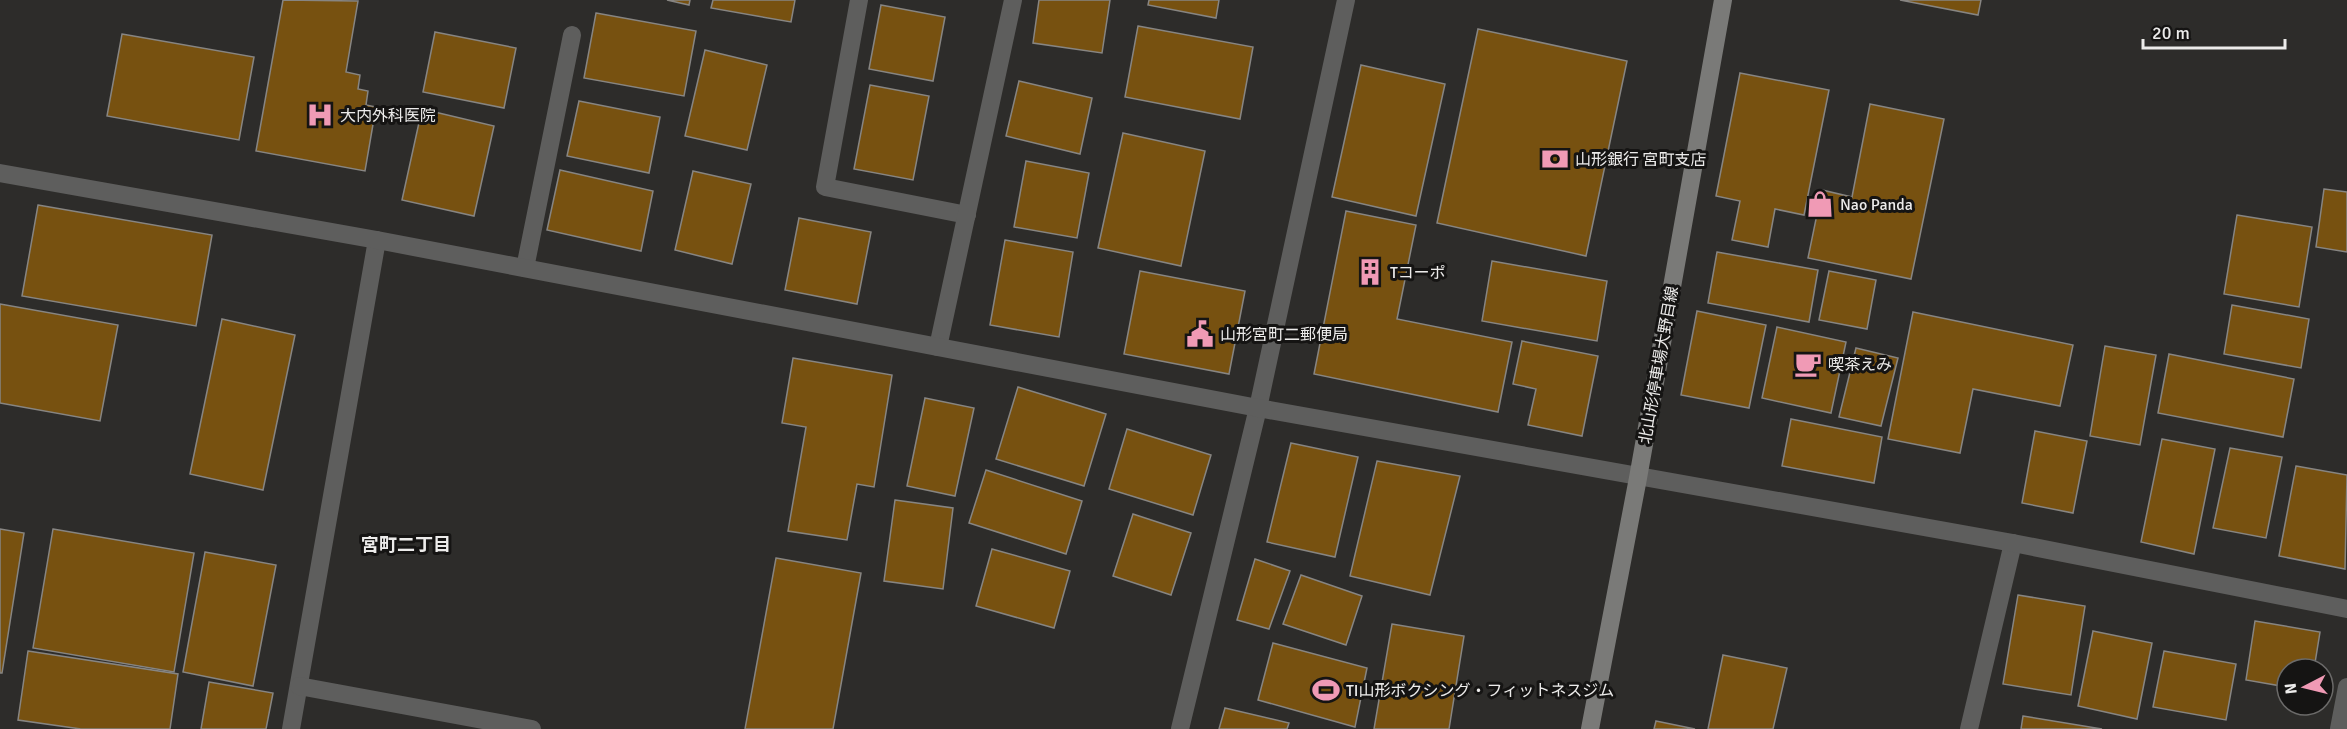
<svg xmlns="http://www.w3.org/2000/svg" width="2347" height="729" viewBox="0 0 2347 729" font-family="Signika,'Noto Sans JP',sans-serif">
  <rect width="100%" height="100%" fill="#2d2c2a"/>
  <g fill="#775110" stroke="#878582" stroke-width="1.5">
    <polygon points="283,0 358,1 346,72 360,75 358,89 368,91 366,105 376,107 365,171 256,151"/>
    <polygon points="667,0 690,0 689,5"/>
    <polygon points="713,0 795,0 791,22 711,8"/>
    <polygon points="1039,0 1110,0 1102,53 1033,43"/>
    <polygon points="1149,0 1219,0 1216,18 1148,5"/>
    <polygon points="1900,0 1981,0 1978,15"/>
    <polygon points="881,5 945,17 933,81 869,69"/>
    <polygon points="596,13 696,31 684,96 584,78"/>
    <polygon points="1138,26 1253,47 1240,119 1125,97"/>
    <polygon points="1478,29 1627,61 1586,256 1437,223"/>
    <polygon points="435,32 516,48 504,108 423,92"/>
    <polygon points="122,34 254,57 239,140 107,116"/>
    <polygon points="705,50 767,65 747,150 685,136"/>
    <polygon points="1361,65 1445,84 1416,216 1332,197"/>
    <polygon points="1740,73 1829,90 1804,215 1775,209 1768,247 1732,240 1740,201 1716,196"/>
    <polygon points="1019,81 1092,98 1080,154 1006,136"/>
    <polygon points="870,85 929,96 913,180 854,169"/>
    <polygon points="579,101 660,117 649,173 567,156"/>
    <polygon points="1870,104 1944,119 1911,279 1808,258 1822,190 1852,197"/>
    <polygon points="422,109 494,126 474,216 402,200"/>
    <polygon points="1123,133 1205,151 1181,266 1098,248"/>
    <polygon points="1026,161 1089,173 1077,238 1014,227"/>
    <polygon points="560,170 653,191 641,251 547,230"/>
    <polygon points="693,171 751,184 732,264 675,250"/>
    <polygon points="2324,189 2347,192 2347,252 2316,247"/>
    <polygon points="38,205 212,235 196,326 22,296"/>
    <polygon points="1346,211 1416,225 1397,319 1512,342 1498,412 1314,374"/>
    <polygon points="2237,215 2312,227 2299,307 2224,294"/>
    <polygon points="799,218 871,232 857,304 785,290"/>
    <polygon points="1005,240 1073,252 1059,337 990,325"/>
    <polygon points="1717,252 1818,270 1809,322 1708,303"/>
    <polygon points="1492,261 1607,281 1597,341 1482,321"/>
    <polygon points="1140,271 1245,291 1229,374 1124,354"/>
    <polygon points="1829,271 1876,280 1867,329 1819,320"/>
    <polygon points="0,304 118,325 100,421 0,403"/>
    <polygon points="2232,305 2309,319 2301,368 2224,354"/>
    <polygon points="1697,311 1766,325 1749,408 1681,395"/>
    <polygon points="1913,312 2073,345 2060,406 1973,389 1960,453 1888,439"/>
    <polygon points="222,319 295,335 263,490 190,474"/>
    <polygon points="1777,327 1846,342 1831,413 1762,398"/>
    <polygon points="1522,341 1598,356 1582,436 1528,425 1536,389 1513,384"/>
    <polygon points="2105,346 2156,355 2140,445 2090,436"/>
    <polygon points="1856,348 1898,358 1881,426 1839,417"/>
    <polygon points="2169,354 2294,379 2283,437 2158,413"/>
    <polygon points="793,358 892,375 874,487 857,484 847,540 788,531 806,427 782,423"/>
    <polygon points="1018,387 1106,414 1084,486 996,459"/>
    <polygon points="925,398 974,408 955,496 907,486"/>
    <polygon points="1791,419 1882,437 1874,483 1782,466"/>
    <polygon points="1127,429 1211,455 1193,515 1109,489"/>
    <polygon points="2035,431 2087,441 2073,513 2022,503"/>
    <polygon points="2162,439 2215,449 2194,554 2141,542"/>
    <polygon points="1291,443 1358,457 1335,557 1267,542"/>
    <polygon points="2230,448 2282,457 2266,538 2213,528"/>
    <polygon points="1377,461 1460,476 1430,595 1350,576"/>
    <polygon points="2296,466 2347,475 2345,569 2279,556"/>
    <polygon points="986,470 1082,501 1066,554 969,523"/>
    <polygon points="895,500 953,508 943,589 884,581"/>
    <polygon points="1133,514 1191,533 1171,595 1113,576"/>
    <polygon points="0,529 24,533 2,673 0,673"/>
    <polygon points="53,529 194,553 174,672 33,648"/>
    <polygon points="992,549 1070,571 1054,628 976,606"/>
    <polygon points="205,552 276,565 253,686 183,672"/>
    <polygon points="776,558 861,573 833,729 745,729"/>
    <polygon points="1255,559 1290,571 1269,629 1237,620"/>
    <polygon points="1301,575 1362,596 1346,645 1283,624"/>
    <polygon points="2018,595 2085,606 2071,695 2003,684"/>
    <polygon points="2255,621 2320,632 2314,669 2287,669 2287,687 2246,680"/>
    <polygon points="1392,624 1464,636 1449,729 1374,729"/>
    <polygon points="2093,631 2152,643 2137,719 2078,706"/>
    <polygon points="1273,643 1367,668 1355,727 1258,700"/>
    <polygon points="28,651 178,674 170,729 81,729 18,720"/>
    <polygon points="2164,651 2236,664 2226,720 2153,707"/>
    <polygon points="1723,655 1787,668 1773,729 1708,729"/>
    <polygon points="209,682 273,693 266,729 201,729"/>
    <polygon points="1225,708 1289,723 1287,729 1219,729"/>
    <polygon points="2023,716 2102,729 2021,729"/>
    <polygon points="1656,721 1695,729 1654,729"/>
  </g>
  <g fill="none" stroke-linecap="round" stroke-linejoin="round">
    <g stroke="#5e5e5d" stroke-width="18">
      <polyline points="859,0 825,187 967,215"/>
      <polyline points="525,268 572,35"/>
      <polyline points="938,347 1013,0"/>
      <polyline points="291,729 377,240"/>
      <polyline points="1180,729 1258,408 1346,0"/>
      <polyline points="1969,729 2013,543"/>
      <polyline points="2339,729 2347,687"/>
    </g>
    <g stroke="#5e5e5d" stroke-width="18">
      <polyline points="0,173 377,240 1258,408 2013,543 2347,609"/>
      <polyline points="299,686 532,729"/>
    </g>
    <polyline stroke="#7a7a78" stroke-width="18" points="1590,729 1638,478 1723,0"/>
  </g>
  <defs>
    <symbol id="hospital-bare" viewBox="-9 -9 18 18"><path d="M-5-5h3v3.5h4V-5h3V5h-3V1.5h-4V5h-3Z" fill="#f09ab5" stroke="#151413" stroke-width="2.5" paint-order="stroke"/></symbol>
    <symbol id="bank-bare" viewBox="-9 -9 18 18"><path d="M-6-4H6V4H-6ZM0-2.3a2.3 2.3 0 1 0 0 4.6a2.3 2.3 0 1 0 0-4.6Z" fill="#f09ab5" stroke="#151413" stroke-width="2.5" paint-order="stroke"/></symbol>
    <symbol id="shop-bare" viewBox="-9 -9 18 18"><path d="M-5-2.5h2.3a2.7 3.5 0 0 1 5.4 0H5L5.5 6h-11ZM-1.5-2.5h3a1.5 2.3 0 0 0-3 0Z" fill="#f09ab5" stroke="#151413" stroke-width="2.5" paint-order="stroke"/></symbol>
    <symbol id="building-bare" viewBox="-9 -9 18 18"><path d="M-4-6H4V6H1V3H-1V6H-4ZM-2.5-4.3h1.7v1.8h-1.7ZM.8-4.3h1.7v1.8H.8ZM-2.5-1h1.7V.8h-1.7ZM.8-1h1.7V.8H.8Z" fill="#f09ab5" stroke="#151413" stroke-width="2.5" paint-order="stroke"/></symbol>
    <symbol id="civic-bare" viewBox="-9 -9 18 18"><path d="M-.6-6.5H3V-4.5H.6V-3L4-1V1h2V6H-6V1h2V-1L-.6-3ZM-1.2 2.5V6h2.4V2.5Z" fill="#f09ab5" stroke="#151413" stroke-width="2.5" paint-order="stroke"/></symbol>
    <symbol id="cafe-bare" viewBox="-9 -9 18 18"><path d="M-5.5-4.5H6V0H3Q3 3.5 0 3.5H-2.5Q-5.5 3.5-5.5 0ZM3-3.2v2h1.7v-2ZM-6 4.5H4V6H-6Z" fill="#f09ab5" stroke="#151413" stroke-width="2.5" paint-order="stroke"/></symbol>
    <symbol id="stadium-bare" viewBox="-9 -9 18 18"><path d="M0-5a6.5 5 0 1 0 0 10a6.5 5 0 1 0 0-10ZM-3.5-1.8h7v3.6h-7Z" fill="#f09ab5" stroke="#151413" stroke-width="2.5" paint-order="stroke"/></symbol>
  </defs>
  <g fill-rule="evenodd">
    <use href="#hospital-bare" x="301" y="96" width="38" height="38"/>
    <use href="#bank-bare" x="1536" y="140" width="38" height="38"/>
    <use href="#shop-bare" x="1801" y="185" width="38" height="38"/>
    <use href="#building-bare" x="1351" y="253" width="38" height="38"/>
    <use href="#civic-bare" x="1181" y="315" width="38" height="38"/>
    <use href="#cafe-bare" x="1789" y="345" width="38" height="38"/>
    <use href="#stadium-bare" x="1307" y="671" width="38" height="38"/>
  </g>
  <g text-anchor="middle" stroke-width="6" stroke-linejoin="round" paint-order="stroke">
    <g font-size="16" fill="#ecebea" stroke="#151413" text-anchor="start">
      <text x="340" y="121">大内外科医院</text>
      <text x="1575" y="165">山形銀行 宮町支店</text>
      <text x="1840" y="210">Nao Panda</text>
      <text x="1390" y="278">Tコーポ</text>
      <text x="1220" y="340">山形宮町二郵便局</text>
      <text x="1828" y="370">喫茶えみ</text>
      <text x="1346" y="696">TI山形ボクシング・フィットネスジム</text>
    </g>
    <g font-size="16" fill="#ecebea" stroke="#151413">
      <text transform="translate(1658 365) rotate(-80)" y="6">北山形停車場大野目線</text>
    </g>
    <g font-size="18" font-weight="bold" fill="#ecebea" stroke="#151413">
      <text x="406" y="551">宮町二丁目</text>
    </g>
  </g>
  <g transform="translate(2305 687) rotate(263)"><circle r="28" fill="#151413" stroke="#6b6a69" stroke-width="1.5"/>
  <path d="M0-4.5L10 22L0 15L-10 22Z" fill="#f09ab5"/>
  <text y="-9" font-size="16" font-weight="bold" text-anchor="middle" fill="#ecebea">N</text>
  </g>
  <path d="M2143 39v9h142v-9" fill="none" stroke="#ecebea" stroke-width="3"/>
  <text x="2152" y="39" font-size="18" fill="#ecebea" stroke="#151413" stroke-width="4.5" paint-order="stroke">20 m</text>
</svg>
